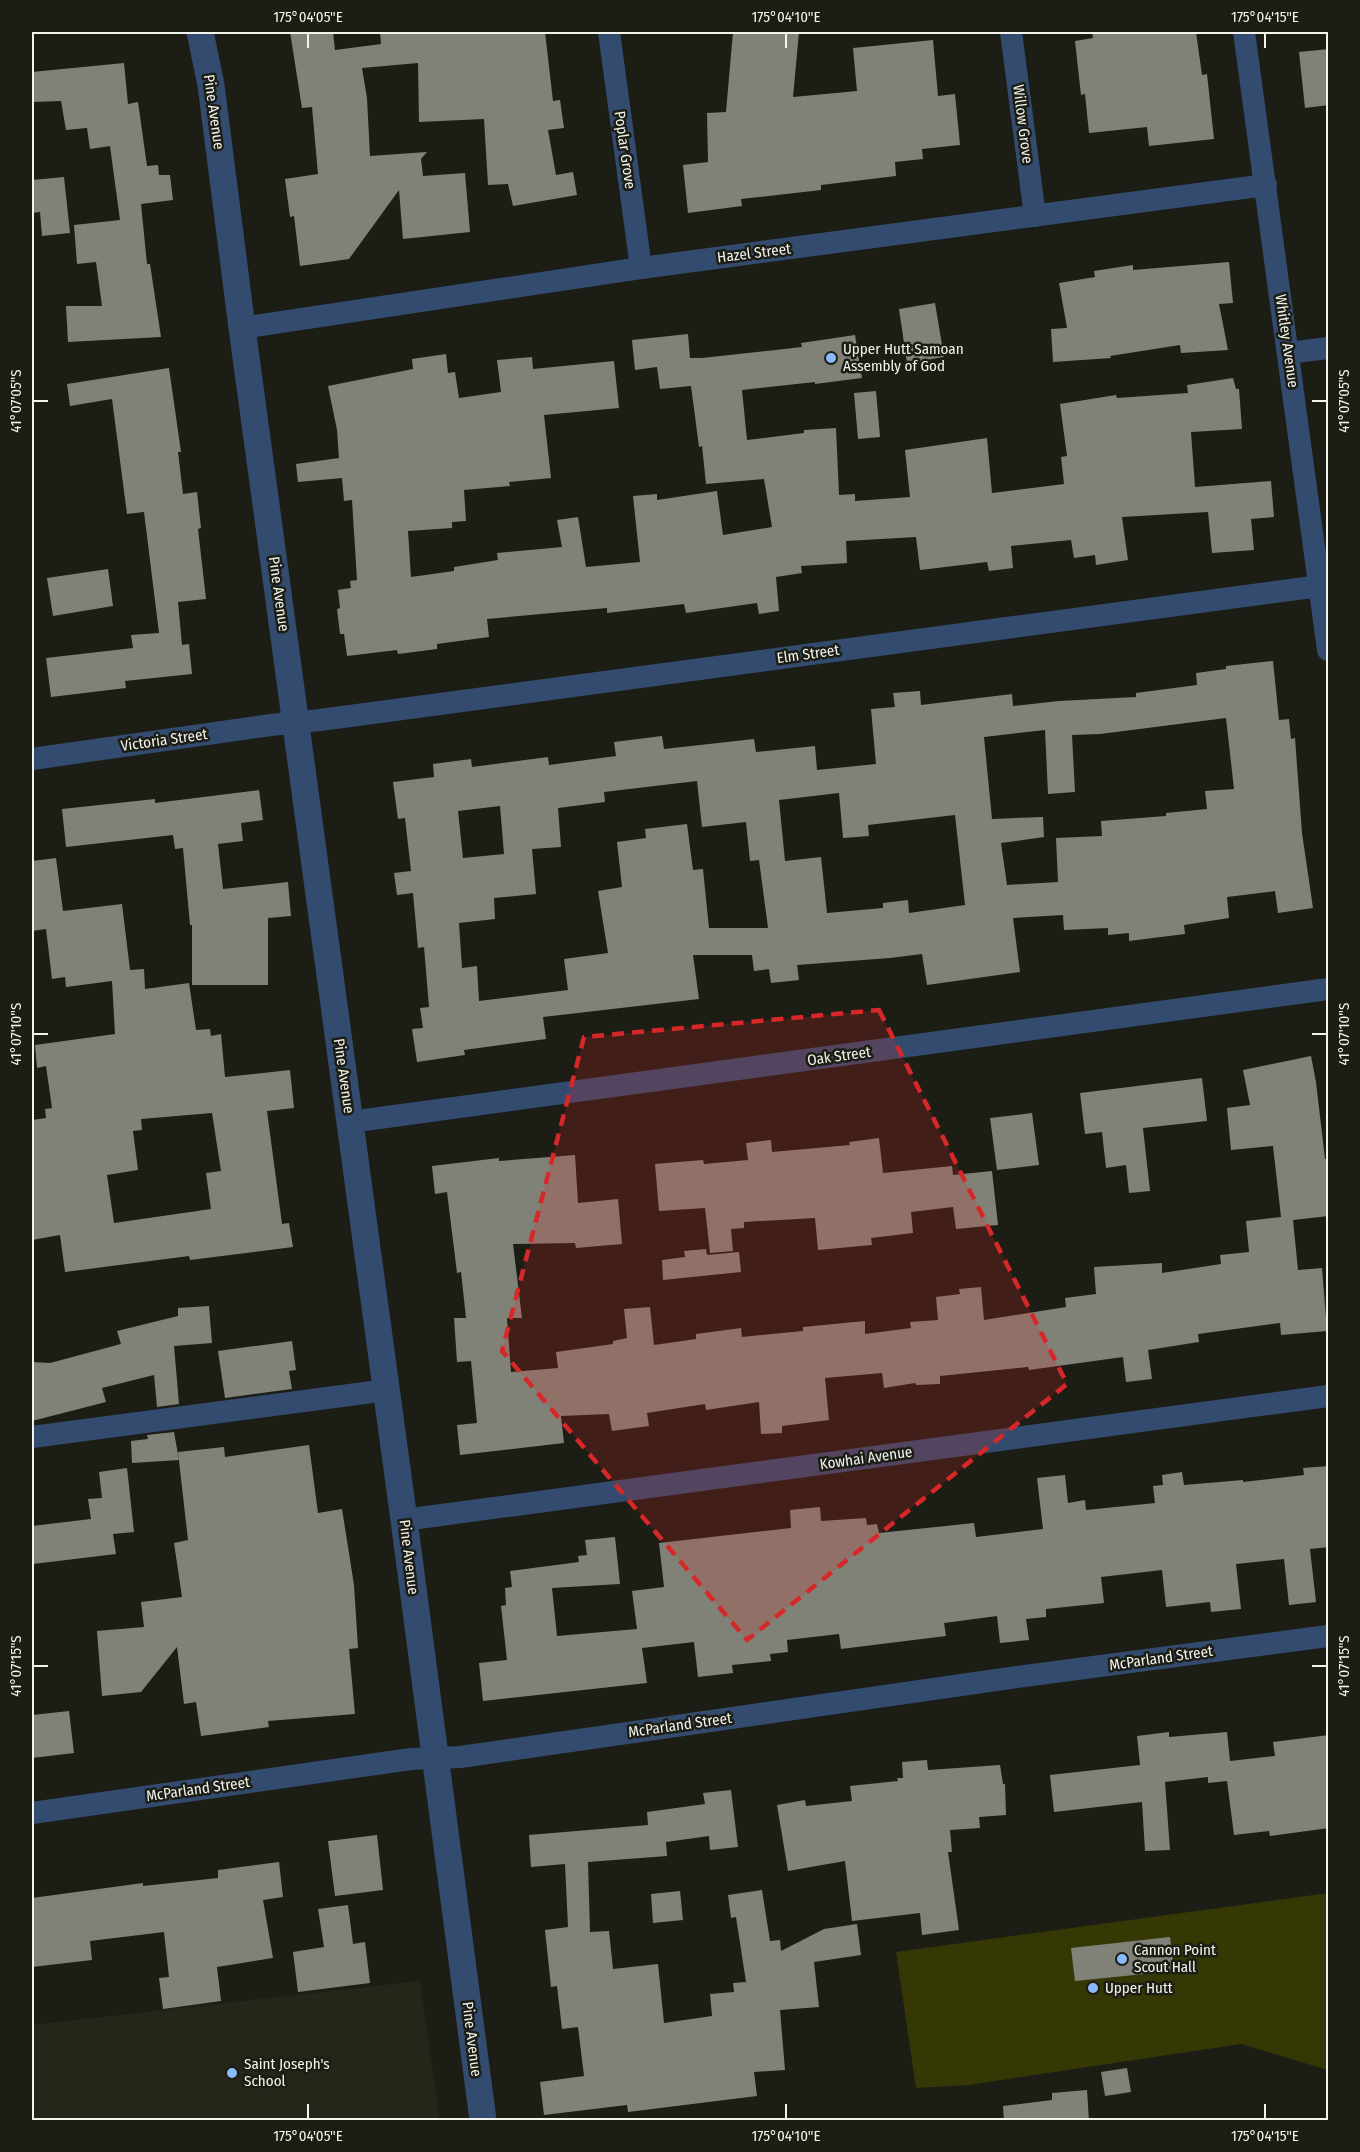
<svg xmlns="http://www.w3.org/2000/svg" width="1360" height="2152" viewBox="0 0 1360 2152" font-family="'Fira Sans Condensed',sans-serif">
  <rect width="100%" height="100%" fill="#1c1d15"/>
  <polygon fill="#252619" points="420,1981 440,2120 32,2120 32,2025"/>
  <polygon fill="#353804" points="1328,1893 1328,2070 1241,2044 968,2085 916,2088 896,1952"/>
  <g fill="#808278" fill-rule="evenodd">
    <polygon points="290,32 333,32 335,50 381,44 380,32 545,32 553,101 560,100 564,128 548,130 556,175 573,172 577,195 513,206 508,184 488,185 484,119 419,122 418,63 362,68 367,98 370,156 427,152 421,159 423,176 465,173 470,232 403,239 399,190 349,259 300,266 294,216 290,217 285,179 318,174 312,107 302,108"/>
    <polygon points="733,32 799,32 793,97 857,91 853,48 933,40 938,96 955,94 960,145 922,149 923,159 895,162 896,176 821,185 821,190 741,199 742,206 688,213 683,165 708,162 707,113 726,112"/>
    <polygon points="1092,32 1196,32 1202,75 1207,74 1214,139 1149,146 1147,127 1089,133 1085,94 1081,95 1075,41 1093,38"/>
    <polygon points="1329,49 1329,105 1305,108 1299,52"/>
    <polygon points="124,63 128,104 138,102 147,166 158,165 159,175 170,175 173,200 141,204 147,264 150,264 161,337 68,342 66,306 102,306 96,262 77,264 74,225 120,220 110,146 90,149 87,128 66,130 61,101 32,102 32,72"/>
    <polygon points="64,177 70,233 42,236 40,212 32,213 32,180"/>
    <polygon points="1229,262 1233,303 1219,304 1228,350 1181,353 1180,345 1110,356 1111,358 1053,362 1051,329 1067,328 1059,283 1095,277 1094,271 1133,265 1133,270"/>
    <polygon points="935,303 944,357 907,363 899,309"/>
    <polygon points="688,334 690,358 702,358 802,347 801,343 855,335 862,378 815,384 815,382 742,390 747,440 804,433 804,430 836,428 839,495 855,494 855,501 910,497 905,450 987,438 992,493 1064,484 1061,457 1067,456 1060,404 1116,395 1117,398 1188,393 1187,385 1233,378 1236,389 1239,389 1242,429 1191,432 1195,487 1271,481 1274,517 1251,519 1254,550 1212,553 1208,512 1122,517 1128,560 1096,565 1095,555 1074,558 1071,540 1011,546 1013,568 989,571 987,562 920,570 916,537 846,541 847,563 801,566 802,573 776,577 779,611 759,614 757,603 686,613 684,604 607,613 607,608 487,619 489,637 437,644 437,649 398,654 397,650 347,656 344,634 340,634 337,609 340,608 338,590 351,588 350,581 357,580 352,500 344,501 342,478 298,482 296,464 339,458 337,430 328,386 413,369 412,359 446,354 448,373 455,372 459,398 501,392 497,360 532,357 533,369 614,361 619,408 544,415 551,478 509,482 510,486 464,490 466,521 452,522 452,528 408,531 411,577 454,571 454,567 498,560 497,553 562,547 557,520 578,517 586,567 640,562 633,496 657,494 657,500 717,491 723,535 772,527 764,479 706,484 702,446 699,447 691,386 660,389 657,367 635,370 632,340"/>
    <polygon points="169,368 181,452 178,452 183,494 197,492 201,528 198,529 206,599 178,602 182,645 189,644 192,674 125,681 126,688 51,697 46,658 133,648 131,635 159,633 144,512 127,514 112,399 70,406 67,384"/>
    <polygon points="876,391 880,437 858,439 854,393"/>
    <polygon points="108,569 113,606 53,616 47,578"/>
    <path d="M1273,661L1279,720L1289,719L1291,739L1295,738L1302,833L1313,908L1278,913L1275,891L1227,897L1229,918L1184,925L1185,934L1129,941V933L1108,935V928L1064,930L1063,915L1013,918L1020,972L927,985L922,954L890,958L797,965L799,980L771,983L769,969L754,971L752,955H693L699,999L543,1017L546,1039L464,1050L465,1055L417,1062L412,1029L423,1028L420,1008L429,1007L424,947L418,948L413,893L397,895L394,873L411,871L405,818L398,819L393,782L434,777L433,764L471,759L472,767L548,757L549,765L616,756L614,742L662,736L664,749L754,739L756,752L815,746L817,770L876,764L871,709L895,707L893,693L920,691L921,705L1012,694L1013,706L1059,701L1136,697V693L1197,685L1196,673L1226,669V666ZM1226,718L1234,789L1205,791L1207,809L1166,813V816L1101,821L1102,836L1056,838L1058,882L1007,885L1001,843L1044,837L1043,817L992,819L984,737L1045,730L1048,794L1075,792L1072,735L1100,734ZM697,781L702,827L746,822L750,861L759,860L768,928H709L703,869L693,870L687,824L645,829L646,838L617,842L622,887L598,891L608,953L564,959L568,990L479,1001L477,966L462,968L459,923L495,919L494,898L536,894L532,849L561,847L558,808L605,802L604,792ZM839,793L843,838L869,836L868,825L955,815L965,905L909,913L908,900L883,903V908L827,913L821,857L785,861L779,800ZM500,806L504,854L463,858L458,811Z"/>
    <polygon points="259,790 263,820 241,823 243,841 218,844 223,889 288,882 291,916 268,918 268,985 192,985 192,925 190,925 183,848 175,849 173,835 66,847 62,809 155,799 155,803"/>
    <path d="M56,858L63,911L122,904L130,970L144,969L145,989L189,983L196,1030L210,1029L211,1036L221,1034L225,1077L290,1070L294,1108L267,1111L282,1224L289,1223L293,1247L190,1260L189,1256L65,1272L60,1235L32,1240V1120L46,1118L45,1109L52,1108L46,1066L37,1068L35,1045L115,1034L112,981L66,987L65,977L52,979L46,929L32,931V861ZM212,1113L221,1171L206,1173L211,1209L114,1223L107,1175L138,1170L133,1131L142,1130L141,1119Z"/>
    <polygon points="1311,1056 1316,1082 1325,1159 1329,1160 1329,1216 1293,1220 1298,1270 1322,1268 1327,1331 1281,1335 1280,1323 1198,1334 1199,1342 1148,1350 1152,1379 1126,1382 1123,1357 1029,1370 1028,1367 940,1376 940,1384 916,1385 915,1383 884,1388 882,1373 825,1378 829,1420 782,1426 782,1433 761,1434 759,1402 706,1410 705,1404 647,1413 649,1426 612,1431 609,1414 561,1416 564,1443 460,1455 457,1425 477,1423 471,1361 457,1362 454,1318 466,1318 461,1272 457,1273 447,1192 435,1194 432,1166 499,1158 499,1161 575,1155 578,1203 618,1199 622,1244 576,1248 575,1243 513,1244 522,1318 507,1318 511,1372 558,1368 556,1352 613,1344 613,1341 627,1338 624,1309 650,1307 654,1345 696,1339 696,1334 741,1328 742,1337 803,1331 803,1327 865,1321 865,1334 911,1328 910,1322 938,1320 936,1297 960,1294 959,1289 981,1287 984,1320 1066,1307 1065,1298 1096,1294 1094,1267 1162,1263 1162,1273 1221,1264 1220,1255 1249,1252 1246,1221 1281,1217 1273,1146 1231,1150 1227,1108 1250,1105 1243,1070"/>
    <polygon points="1202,1078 1207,1121 1143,1128 1150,1191 1129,1193 1126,1165 1106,1168 1102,1132 1085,1134 1080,1093"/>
    <polygon points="1032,1113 1039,1165 997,1170 990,1118"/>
    <polygon points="879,1138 883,1173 952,1166 953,1175 992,1171 998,1225 956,1229 953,1207 911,1212 913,1233 871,1238 872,1245 818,1250 815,1218 744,1222 744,1228 731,1229 733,1251 710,1253 705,1208 659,1211 655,1164 703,1160 704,1164 748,1160 746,1143 771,1140 772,1152 850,1145 849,1142"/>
    <polygon points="706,1249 707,1255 739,1252 741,1272 663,1280 662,1260 685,1257 684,1251"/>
    <polygon points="209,1306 212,1343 174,1346 179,1404 157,1407 154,1375 102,1388 106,1402 32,1421 32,1362 50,1363 121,1344 117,1331 178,1316 178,1308"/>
    <polygon points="292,1341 296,1370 289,1371 292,1389 225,1398 218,1351"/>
    <polygon points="174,1432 179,1460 132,1463 131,1441 148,1439 147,1435"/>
    <polygon points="309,1445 318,1513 342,1509 354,1585 358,1648 349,1649 355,1714 268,1721 269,1727 201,1736 196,1702 184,1704 177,1647 141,1692 102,1696 97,1631 144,1627 141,1602 182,1597 174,1543 188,1540 178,1452 224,1447 225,1457"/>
    <polygon points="1329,1466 1329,1547 1310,1549 1316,1602 1289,1605 1284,1559 1236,1564 1241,1609 1211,1612 1210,1602 1166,1607 1162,1570 1101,1577 1104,1603 1046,1609 1046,1617 1026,1619 1029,1640 1000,1643 997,1616 944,1623 946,1636 841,1649 839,1634 787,1640 788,1652 770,1654 771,1661 732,1665 733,1673 698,1677 694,1642 642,1648 647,1683 483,1701 479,1663 507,1660 501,1606 506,1605 505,1588 512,1587 510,1571 579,1562 578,1556 587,1555 585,1540 615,1537 620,1584 552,1588 557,1636 637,1629 632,1591 664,1587 659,1543 791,1528 790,1510 820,1507 821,1521 866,1518 867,1525 877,1524 879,1533 974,1523 976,1537 1043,1529 1037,1478 1065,1475 1068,1503 1085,1500 1086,1510 1155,1503 1153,1486 1163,1485 1162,1475 1182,1472 1184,1485 1243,1480 1243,1482 1304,1475 1303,1468"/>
    <polygon points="127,1468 134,1532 113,1534 116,1554 33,1564 32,1526 91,1519 88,1499 102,1498 99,1472"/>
    <polygon points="69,1711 74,1753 32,1758 32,1715"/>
    <polygon points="1169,1732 1169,1737 1227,1732 1230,1761 1275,1756 1273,1742 1329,1735 1329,1828 1270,1836 1269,1831 1234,1835 1227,1781 1208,1783 1208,1777 1165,1782 1170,1850 1145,1851 1142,1802 1054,1812 1050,1775 1140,1765 1137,1736"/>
    <polygon points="927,1760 928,1770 1000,1765 1003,1784 1005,1784 1006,1815 979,1817 980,1828 950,1830 952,1852 948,1852 959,1930 922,1935 920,1913 852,1921 845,1861 788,1871 777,1805 805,1800 806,1806 852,1801 850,1786 898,1781 897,1778 903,1778 902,1762"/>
    <polygon points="731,1790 738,1847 710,1850 709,1836 666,1842 667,1856 588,1862 590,1932 609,1931 613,1969 658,1964 664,2023 712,2016 710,1994 734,1992 733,1983 746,1982 736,1917 731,1918 728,1895 762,1890 770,1941 780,1940 781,1951 824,1929 857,1924 861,1955 814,1962 819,2007 780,2010 785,2070 754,2072 757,2096 628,2112 627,2105 544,2115 540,2082 584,2076 578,2027 562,2029 557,1986 551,1987 545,1930 568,1927 565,1864 531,1867 529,1835 648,1825 647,1812 705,1804 703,1793"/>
    <polygon points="377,1835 383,1890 335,1896 328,1841"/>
    <polygon points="279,1862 283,1897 263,1900 273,1958 217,1967 221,2001 163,2009 159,1978 169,1977 164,1932 90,1941 92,1960 32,1967 32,1898 143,1883 143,1886 218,1878 218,1870"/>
    <polygon points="680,1891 683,1920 653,1923 651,1894"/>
    <polygon points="348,1905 353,1944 365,1942 370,1983 298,1992 293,1952 324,1947 318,1909"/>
    <polygon points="1170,1937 1174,1971 1075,1981 1071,1948"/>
    <polygon points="1127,2068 1131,2092 1105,2096 1101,2072"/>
    <polygon points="1087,2090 1089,2121 1004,2121 1003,2106 1052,2100 1052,2093"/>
  </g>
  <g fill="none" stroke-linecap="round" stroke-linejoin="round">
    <g stroke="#324b6e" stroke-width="22">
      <polyline points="609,32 641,268"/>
      <polyline points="1011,32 1035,216"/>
      <polyline points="1244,32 1328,650"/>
      <polyline points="242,328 641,268 1266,185"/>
      <polyline points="1288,353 1328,348"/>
      <polyline points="32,759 271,725 320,720 1320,586"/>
      <polyline points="350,1122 1328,989"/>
      <polyline points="32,1437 387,1390"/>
      <polyline points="404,1520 1328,1396"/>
      <polyline points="32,1813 411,1759 460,1757 1010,1678 1328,1636"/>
    </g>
    <polyline stroke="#324b6e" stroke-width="27" points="200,32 211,85 242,328 404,1520 483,2120"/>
  </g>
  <path fill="#d62828" fill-opacity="0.2" stroke="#d62828" stroke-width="4.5" stroke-dasharray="12 8" stroke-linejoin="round" d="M879,1010L1067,1384L747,1640L502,1351L584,1037Z"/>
  <path fill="none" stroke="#f2f3ed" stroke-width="2" d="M308,33V48M786,33V48M1265,33V48M33,401H48M1312,401H1327M33,1034H48M1312,1034H1327M33,1666H48M1312,1666H1327M308,2104V2119M786,2104V2119M1265,2104V2119"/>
  <g fill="#8bbafc" stroke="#1c1d15" stroke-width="2">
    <circle cx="831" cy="358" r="6"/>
    <circle cx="1122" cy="1959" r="6"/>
    <circle cx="1093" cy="1988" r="6"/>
    <circle cx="232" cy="2073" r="6"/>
  </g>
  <g text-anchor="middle" stroke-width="5" stroke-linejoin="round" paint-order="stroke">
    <g font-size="15" fill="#f2f3ed" stroke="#1c1d15">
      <text transform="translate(214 112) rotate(82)" y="5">Pine Avenue</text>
      <text transform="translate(1023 124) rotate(83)" y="5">Willow Grove</text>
      <text transform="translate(625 150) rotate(82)" y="5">Poplar Grove</text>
      <text transform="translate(754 253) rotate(-7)" y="5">Hazel Street</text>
      <text transform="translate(1287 341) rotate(82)" y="5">Whitley Avenue</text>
      <text transform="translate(279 594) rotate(82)" y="5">Pine Avenue</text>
      <text transform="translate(808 654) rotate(-8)" y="5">Elm Street</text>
      <text transform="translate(164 740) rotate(-8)" y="5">Victoria Street</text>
      <text transform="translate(839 1056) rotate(-8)" y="5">Oak Street</text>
      <text transform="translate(344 1076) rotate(82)" y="5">Pine Avenue</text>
      <text transform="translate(866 1458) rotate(-8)" y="5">Kowhai Avenue</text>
      <text transform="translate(409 1557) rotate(83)" y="5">Pine Avenue</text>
      <text transform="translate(1161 1658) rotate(-8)" y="5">McParland Street</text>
      <text transform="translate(680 1725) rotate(-8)" y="5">McParland Street</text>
      <text transform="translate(198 1789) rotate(-8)" y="5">McParland Street</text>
      <text transform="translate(472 2039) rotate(83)" y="5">Pine Avenue</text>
    </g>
    <g font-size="15" fill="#f2f3ed" stroke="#1c1d15" text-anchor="start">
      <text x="843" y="354">Upper Hutt Samoan<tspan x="843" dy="17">Assembly of God</tspan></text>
      <text x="1134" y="1955">Cannon Point<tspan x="1134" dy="17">Scout Hall</tspan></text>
      <text x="1105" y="1993">Upper Hutt</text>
      <text x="244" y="2069">Saint Joseph's<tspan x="244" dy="17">School</tspan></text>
    </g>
  </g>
  <rect width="1360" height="2152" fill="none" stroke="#1c1d15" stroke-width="66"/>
  <rect x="33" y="33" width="1294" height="2086" fill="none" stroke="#f2f3ed" stroke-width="2"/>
  <g font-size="15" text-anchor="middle" fill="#f2f3ed">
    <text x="308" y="22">175°04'05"E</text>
    <text x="786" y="22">175°04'10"E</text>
    <text x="1265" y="22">175°04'15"E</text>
    <text transform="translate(16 401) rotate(-90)" y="5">41°07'05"S</text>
    <text transform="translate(1344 401) rotate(-90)" y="5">41°07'05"S</text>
    <text transform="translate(16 1034) rotate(-90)" y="5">41°07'10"S</text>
    <text transform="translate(1344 1034) rotate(-90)" y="5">41°07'10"S</text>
    <text transform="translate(16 1666) rotate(-90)" y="5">41°07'15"S</text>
    <text transform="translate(1344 1666) rotate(-90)" y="5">41°07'15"S</text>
    <text x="308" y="2141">175°04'05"E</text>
    <text x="786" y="2141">175°04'10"E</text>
    <text x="1265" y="2141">175°04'15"E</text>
  </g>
</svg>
